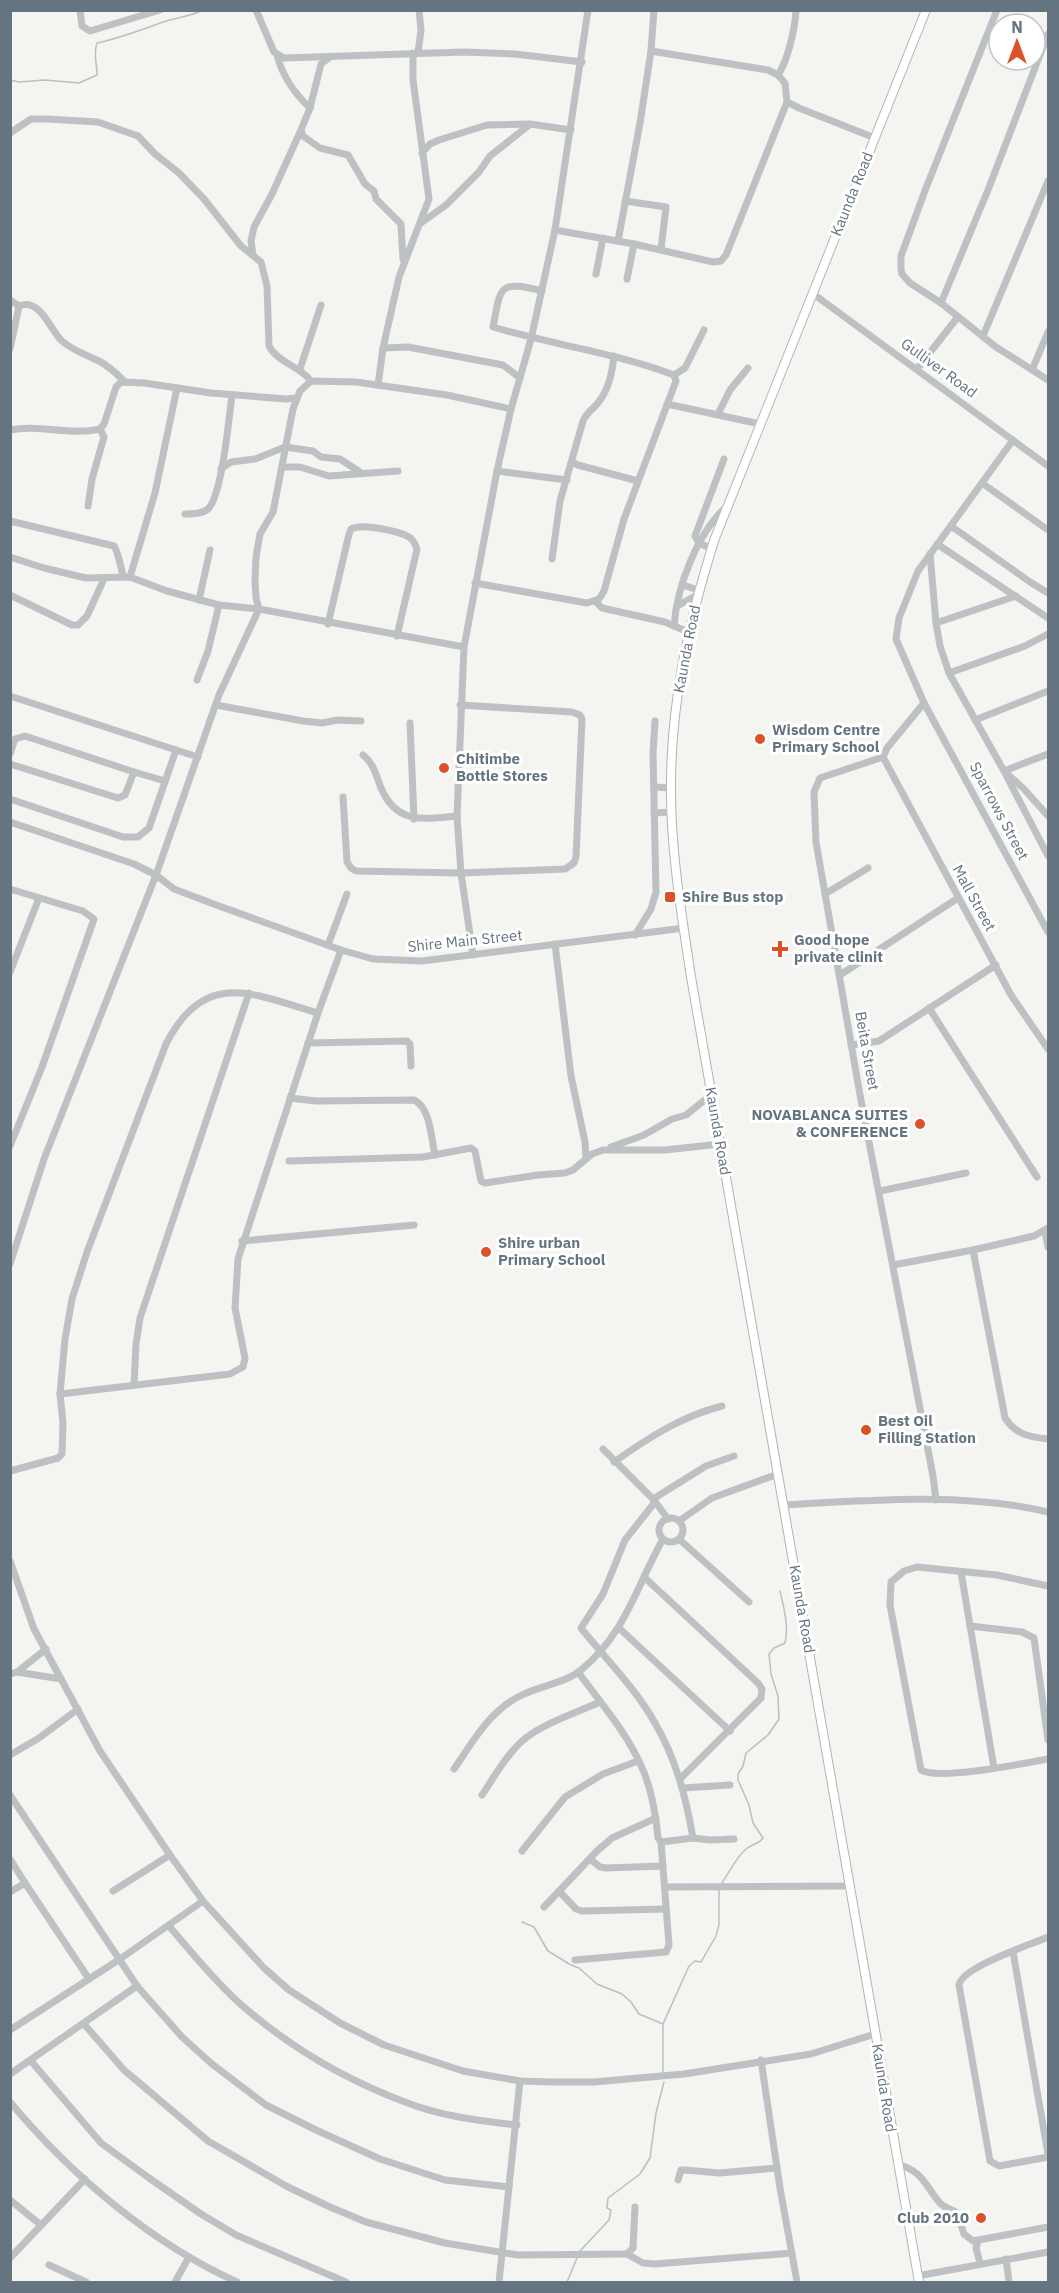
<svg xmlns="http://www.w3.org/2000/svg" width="1059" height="2293" viewBox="0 0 1059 2293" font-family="'IBM Plex Sans',sans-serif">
  <rect width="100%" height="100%" fill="#f4f4f0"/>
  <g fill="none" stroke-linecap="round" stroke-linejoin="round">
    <g stroke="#b5c1c6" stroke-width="1.5">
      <path d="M10,80L19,82L45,80L79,83L97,75C97,63 93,54 97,43C121,38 143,29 166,21C179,17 189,17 203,10"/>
      <path d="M722,1883C730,1871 735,1859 746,1849C752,1844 759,1844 763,1838L753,1823L749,1805L738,1780V1774L743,1766L746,1753L768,1735L779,1719L778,1696L771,1674L769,1654L774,1648L785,1643C789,1627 784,1608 780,1591"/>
      <polyline points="522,1922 534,1927 548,1951 571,1965 579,1968 597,1984 622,1994 631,2002 639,2014 663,2024"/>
      <polyline points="663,2072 663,2024 689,1966 695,1961 701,1962 716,1936 719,1925 719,1890"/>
      <polyline points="580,2251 609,2220 611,2210 607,2208 608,2198 640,2174 650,2158 656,2113 664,2082"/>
      <polyline points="567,2282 577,2258"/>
    </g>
    <defs>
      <path id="major" d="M919,2282L691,977C682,916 671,854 671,792C670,705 689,620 715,538L926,10"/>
    </defs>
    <use href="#major" stroke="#b0b5b8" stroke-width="10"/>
    <g stroke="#bdc1c4" stroke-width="7">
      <polyline points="80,10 82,26 90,31 160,10"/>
      <polyline points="256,10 274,52 284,58 464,52 515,54 582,62"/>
      <polyline points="997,10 926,188 901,256 901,269 902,274 910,283 941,303 996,347 1048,380"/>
      <polyline points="418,53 421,30 419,10"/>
      <path d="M277,55C282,75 295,94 310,108"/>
      <path d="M778,75C788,60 795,29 796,10"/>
      <polyline points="787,102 799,108 875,138"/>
      <path d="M10,133L31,119H47L98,122L138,136L155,154L179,173L204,199L241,246L261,262L267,286L269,346C277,362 300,366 311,381"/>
      <polyline points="302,133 300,134 320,148 348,155 365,184 374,191 376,199 401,224 403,259"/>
      <polyline points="422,153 430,144 439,140 487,125 530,124 571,130"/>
      <polyline points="625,201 666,207 661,249"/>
      <polyline points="421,223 446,205 479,172 490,156 528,126"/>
      <polyline points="555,230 634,244 713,262 721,261 726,255 787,102 785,83 778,75 768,70 651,51"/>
      <polyline points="618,241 640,123 651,51 654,10"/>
      <polyline points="253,255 251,241 254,227 272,194 301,130 310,108 321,64 330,57"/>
      <polyline points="596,274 603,238"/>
      <polyline points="627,279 634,244"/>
      <polyline points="812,293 1048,466"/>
      <polyline points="10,300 19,306 10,349"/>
      <polyline points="941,303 988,190 1048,34"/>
      <path d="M19,306C40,297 50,330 62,341C73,351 87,355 99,361C109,366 117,374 125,382"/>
      <polyline points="983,336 1048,181"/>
      <polyline points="383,348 408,347 503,365 520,378"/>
      <polyline points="300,369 321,305"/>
      <polyline points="917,369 957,318"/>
      <polyline points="1032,370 1048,332"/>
      <polyline points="674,375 685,368 704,330"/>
      <polyline points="378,385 383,348 399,277 429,199 413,80 413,53"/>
      <polyline points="667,404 760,424"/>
      <polyline points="718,414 730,390 748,368"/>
      <path d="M10,430C40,424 70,436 100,429L104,424L116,387L121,382L144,383L211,393L286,399L296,398"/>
      <polyline points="1013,440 918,571 899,618 896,639 924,703 1048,932"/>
      <polyline points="572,462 578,465 638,481"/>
      <polyline points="282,467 300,467 329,476 398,471"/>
      <polyline points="221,469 231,462 255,459 285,447 313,451 321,457 340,459 360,472"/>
      <polyline points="497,471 567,480"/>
      <polyline points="982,483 1048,530"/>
      <polyline points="88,506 92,479 104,437 100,429"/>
      <path d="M185,514C193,514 202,514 208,509C222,496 229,417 232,395"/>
      <path d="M10,521L114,546C117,549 122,571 123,576"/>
      <polyline points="951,526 1030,582 1048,593"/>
      <polyline points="937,544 1048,618"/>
      <polyline points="712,549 699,543 695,536 724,459"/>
      <polyline points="930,554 936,623 940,646 949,673 1004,771 1024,789 1048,816"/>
      <polyline points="10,557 44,568 86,578 130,577 167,591 219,605 259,609 464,647"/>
      <path d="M552,559L560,501L583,421C587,412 592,410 598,403C609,389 612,373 614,356"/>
      <polyline points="130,577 155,493 177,388"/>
      <path d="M475,583L587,603L599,599L604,591L624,519L676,381L674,375C616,353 553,345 493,327C501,286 498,280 542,291"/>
      <polyline points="683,585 698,590"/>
      <polyline points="10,595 72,625 78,625 87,616 104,579"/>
      <polyline points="199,600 210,550"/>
      <polyline points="596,602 602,608 665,622 688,632"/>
      <polyline points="677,606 697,595"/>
      <polyline points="936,623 1016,596"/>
      <path d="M328,624L349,534L351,529C361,523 399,531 409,537C414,540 415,544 417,549L397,636"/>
      <path d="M674,626C677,586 697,534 726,507"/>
      <polyline points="949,673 1025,646 1048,634"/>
      <polyline points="197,680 208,651 219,605"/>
      <polyline points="10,696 176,750 149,828 138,837 123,837 10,799"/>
      <polyline points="216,705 303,721 322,723 337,720 361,721"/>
      <polyline points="975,720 1048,691"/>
      <polyline points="410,723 414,819"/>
      <polyline points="176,750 198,757"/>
      <polyline points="10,754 15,739 25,736 134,772 125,795 118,798 10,764"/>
      <polyline points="1048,754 1004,771 1048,856"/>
      <path d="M363,755C374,764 376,775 381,788C397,825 424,819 457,816"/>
      <polyline points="883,757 820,778 814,792 816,842 860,1095 933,1476 936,1500"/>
      <polyline points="883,757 1011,995 1048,1049"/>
      <polyline points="883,757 887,748 924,703"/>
      <polyline points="134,772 165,781"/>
      <polyline points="654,787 671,788"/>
      <polyline points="343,797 347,862 351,868 356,871 461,873 565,869 574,863 576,857 582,719 580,715 572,712 460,705"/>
      <polyline points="654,813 672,812"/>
      <polyline points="10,822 134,864 156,875 174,889 219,906 341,950 373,959 422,961 684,928"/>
      <polyline points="10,889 83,911 94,919 42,1067 10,1146"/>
      <polyline points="825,894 868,868"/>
      <polyline points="635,935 651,909 656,892 653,753 655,721"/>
      <polyline points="555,944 571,1076 585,1142 586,1158"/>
      <polyline points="328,945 347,894"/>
      <polyline points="473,955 461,873 457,816 464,647 497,471 511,409 531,339 555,230 588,10"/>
      <polyline points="10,972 39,898"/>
      <polyline points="840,975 958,898"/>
      <polyline points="929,1008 1037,1177"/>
      <polyline points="308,1043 407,1041 410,1044 411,1066"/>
      <polyline points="851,1045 879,1041 996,965"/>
      <path d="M290,1098L316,1101L414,1100C431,1108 431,1139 435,1155"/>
      <polyline points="611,1147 644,1135 672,1119 686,1115 711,1095"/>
      <polyline points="289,1161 423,1157 471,1148 475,1151 481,1181 485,1183 538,1175 565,1173 573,1170 592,1154 603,1150 665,1150 720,1144"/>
      <polyline points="880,1191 966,1173"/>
      <polyline points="1045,1231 1048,1247"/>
      <polyline points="242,1241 414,1225"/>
      <path d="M973,1250L1005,1418C1016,1435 1030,1437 1048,1439"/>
      <polyline points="10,1264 44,1159 156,875 219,695 259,609 256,598 255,580 256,557 260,534 273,512 293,409 300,391 311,381 356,382 447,395 511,409"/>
      <polyline points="893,1265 973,1250 1034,1236 1048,1228"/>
      <polyline points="134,1385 136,1344 140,1318 249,993"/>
      <polyline points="60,1394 230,1374 243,1367 245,1358 235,1308 238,1259 318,1013 341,950"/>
      <polyline points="603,1449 653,1499 668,1519"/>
      <path d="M614,1462C648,1438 682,1416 722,1406"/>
      <path d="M10,1471L58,1458L62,1454L63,1423L60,1394L65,1339L72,1299L87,1252L166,1044C205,968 253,994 318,1013"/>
      <polyline points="653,1499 706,1466 734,1456"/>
      <path d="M655,1502L625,1540L603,1594L581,1628C606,1659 636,1689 655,1723C676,1759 686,1797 693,1838L710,1840L734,1839"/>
      <path d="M784,1505C869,1500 965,1492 1048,1512"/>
      <circle cx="671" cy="1530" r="12"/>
      <polyline points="679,1521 712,1498 778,1474"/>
      <polyline points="679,1539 749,1602"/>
      <polyline points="10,1561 34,1629 100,1751 170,1855 203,1901 264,1968 289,1990 340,2023 384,2045 463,2071 520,2081 550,2082 594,2082 684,2074 811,2054 875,2034"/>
      <polyline points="961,1572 994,1768"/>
      <polyline points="644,1577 758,1683 762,1689 761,1698 680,1779"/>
      <path d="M1048,1586L997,1575L917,1567L904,1571L891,1582L890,1605L921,1770C939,1781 1025,1763 1048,1759"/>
      <polyline points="970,1626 1022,1632 1034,1638 1048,1740"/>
      <polyline points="619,1628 730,1731"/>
      <polyline points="17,1672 61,1679"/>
      <path d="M578,1672C601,1703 628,1734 643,1770C652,1791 656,1816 658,1838L661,1842L693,1838"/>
      <polyline points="10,1674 17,1672 46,1649"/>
      <polyline points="10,1755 39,1738 78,1709"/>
      <path d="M454,1769C472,1743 489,1712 518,1697C537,1686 564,1684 581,1670C626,1633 636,1587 663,1539"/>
      <polyline points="683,1788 730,1785"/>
      <polyline points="10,1795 137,1986 182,2037 212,2064 266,2105 316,2130 380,2159 445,2180 509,2187"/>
      <path d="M482,1795C494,1777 505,1757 521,1742C540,1724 576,1713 600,1702"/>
      <polyline points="522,1851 565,1797 603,1774 638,1761"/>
      <polyline points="10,1859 25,1883 10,1892"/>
      <polyline points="590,1859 600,1867 606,1868 663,1866"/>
      <polyline points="25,1883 89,1979"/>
      <polyline points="665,1887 850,1886"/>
      <polyline points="113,1891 170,1855"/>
      <polyline points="559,1891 576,1909 582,1911 666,1909"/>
      <polyline points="544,1907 597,1851 612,1838 656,1818"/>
      <path d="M169,1926C191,1952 212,1978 237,2001C285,2044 344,2079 405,2102C440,2116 480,2121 517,2125"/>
      <path d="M1048,1937C1030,1945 962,1967 959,1985L990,2161L999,2166L1048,2157"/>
      <polyline points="1013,1952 1048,2154"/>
      <polyline points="575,1960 666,1952 669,1945 661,1842"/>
      <polyline points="84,2024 124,2070 208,2141 288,2187 330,2207 366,2222 445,2243 518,2255 627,2254"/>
      <polyline points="10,2030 120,1959 203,1901"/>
      <polyline points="761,2060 780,2188 797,2282"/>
      <polyline points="31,2061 101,2143 149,2178 201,2214 236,2235 346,2282"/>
      <polyline points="10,2074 137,1986"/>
      <path d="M10,2102C71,2175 151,2243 237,2282"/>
      <path d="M897,2164C925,2172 924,2185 940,2203C944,2208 952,2209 957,2213L964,2234L973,2241L1048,2227"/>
      <polyline points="678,2180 681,2170 685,2170 719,2173 777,2168"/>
      <polyline points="10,2200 41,2225"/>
      <polyline points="635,2207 633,2248 627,2254 643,2263 655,2264 792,2253"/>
      <polyline points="978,2241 976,2248 980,2263"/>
      <polyline points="10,2258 85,2179"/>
      <polyline points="1006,2259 1009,2282"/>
      <polyline points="49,2265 86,2282"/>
      <polyline points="917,2276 1048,2252"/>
      <polyline points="175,2282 189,2257"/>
      <polyline points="499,2282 520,2081"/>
    </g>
    <use href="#major" stroke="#fff" stroke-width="8"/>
  </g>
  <g fill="#dd5128" stroke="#fff" stroke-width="2">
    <circle cx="760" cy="739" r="6"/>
    <circle cx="444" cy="768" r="6"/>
    <rect x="664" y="891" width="12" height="12" rx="3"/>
    <path d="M777 940h6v6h6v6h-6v6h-6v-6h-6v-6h6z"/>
    <circle cx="920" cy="1124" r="6"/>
    <circle cx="486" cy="1252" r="6"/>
    <circle cx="866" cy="1430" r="6"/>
    <circle cx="981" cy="2218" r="6"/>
  </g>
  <g text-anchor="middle" stroke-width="6" stroke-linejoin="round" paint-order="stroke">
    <g font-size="15" fill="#647481" stroke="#fff">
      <text transform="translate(852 194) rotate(-68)" y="5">Kaunda Road</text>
      <text transform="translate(939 368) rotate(36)" y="5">Gulliver Road</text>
      <text transform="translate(687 649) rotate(-79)" y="5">Kaunda Road</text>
      <text transform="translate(999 811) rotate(62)" y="5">Sparrows Street</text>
      <text transform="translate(974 898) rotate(61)" y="5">Mall Street</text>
      <text transform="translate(465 941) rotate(-6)" y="5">Shire Main Street</text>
      <text transform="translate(867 1051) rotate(80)" y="5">Beita Street</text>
      <text transform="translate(718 1131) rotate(80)" y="5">Kaunda Road</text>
      <text transform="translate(802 1609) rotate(80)" y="5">Kaunda Road</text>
      <text transform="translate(884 2088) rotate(81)" y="5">Kaunda Road</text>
    </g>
    <g font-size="15" font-weight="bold" fill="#647481" stroke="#fff" text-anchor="start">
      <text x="772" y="735">Wisdom Centre<tspan x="772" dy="17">Primary School</tspan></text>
      <text x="456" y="764">Chitimbe<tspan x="456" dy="17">Bottle Stores</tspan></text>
      <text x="682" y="902">Shire Bus stop</text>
      <text x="794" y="945">Good hope<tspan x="794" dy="17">private clinit</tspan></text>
      <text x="908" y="1120" text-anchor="end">NOVABLANCA SUITES<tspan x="908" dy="17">&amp; CONFERENCE</tspan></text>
      <text x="498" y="1248">Shire urban<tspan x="498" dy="17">Primary School</tspan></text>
      <text x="878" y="1426">Best Oil<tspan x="878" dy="17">Filling Station</tspan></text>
      <text x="969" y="2223" text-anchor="end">Club 2010</text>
    </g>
  </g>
  <rect width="1059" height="2293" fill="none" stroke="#647481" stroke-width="24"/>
  <g transform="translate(1017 42)"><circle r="28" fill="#ffffff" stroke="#c1c7cd" stroke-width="1.5"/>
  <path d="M0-4.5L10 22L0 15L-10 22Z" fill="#dd5128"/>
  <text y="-9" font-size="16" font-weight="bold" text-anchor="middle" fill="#647481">N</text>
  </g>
</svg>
